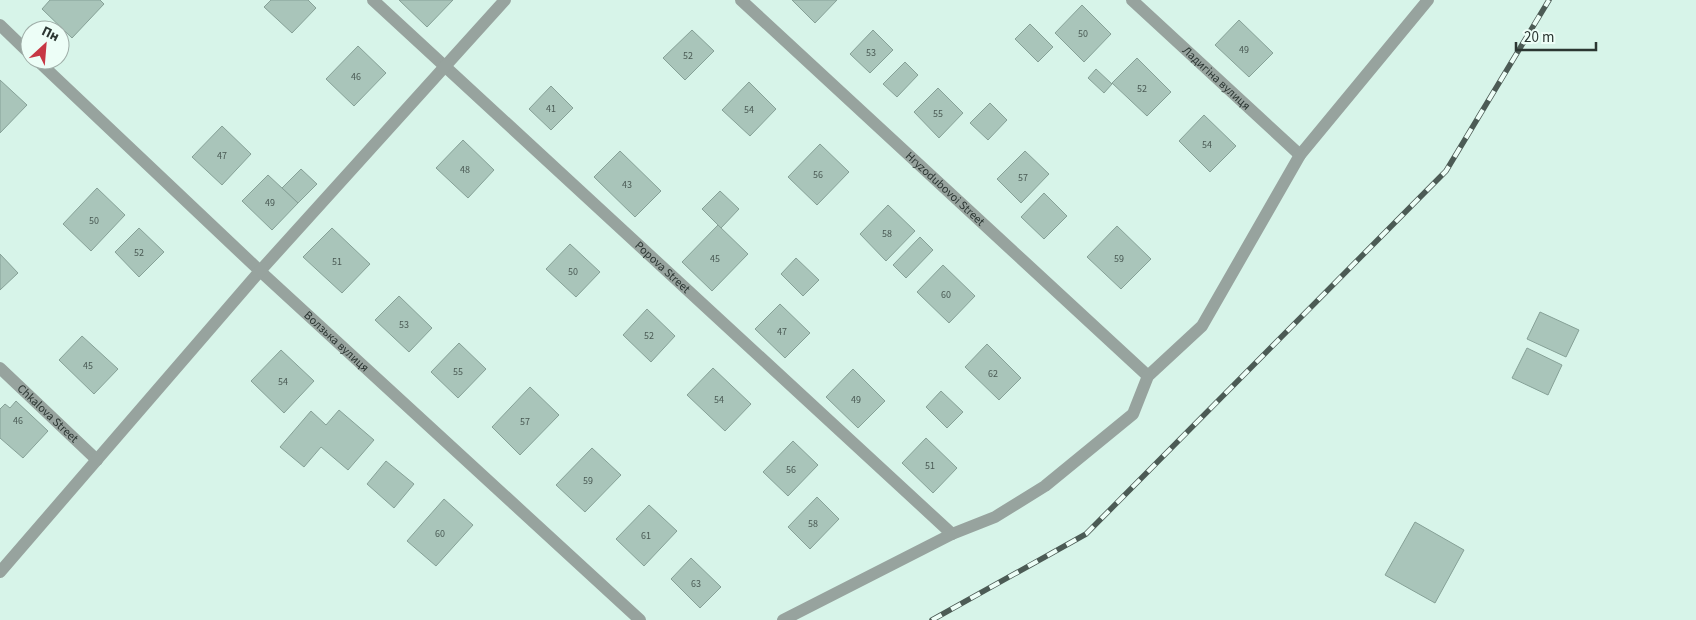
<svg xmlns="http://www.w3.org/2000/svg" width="1696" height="620" viewBox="0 0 1696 620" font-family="'Source Sans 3',sans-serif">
  <rect width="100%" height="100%" fill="#d7f4e9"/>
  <g fill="#a9c5ba" stroke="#86a197">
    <polygon points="50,0 100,0 104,4 72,38 42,9"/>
    <polygon points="271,0 308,0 316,8 292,33 264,7"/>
    <polygon points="399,0 453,0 427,27"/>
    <polygon points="792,0 837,0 815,23"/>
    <polygon points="1082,5 1111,34 1084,62 1055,33"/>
    <polygon points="1239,20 1273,53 1249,77 1215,45"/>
    <polygon points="1030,24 1053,47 1038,62 1015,39"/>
    <polygon points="692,30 714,51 685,80 663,58"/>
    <polygon points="873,30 893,50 870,73 850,54"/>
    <polygon points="358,46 386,73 354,106 326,79"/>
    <polygon points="1137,58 1171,92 1147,116 1112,83"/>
    <polygon points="905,62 918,75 897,97 883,84"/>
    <polygon points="1096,69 1112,84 1104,93 1088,78"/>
    <polygon points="0,80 27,105 0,133"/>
    <polygon points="749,82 776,109 750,136 722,110"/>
    <polygon points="551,86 573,108 551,130 529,109"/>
    <polygon points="938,88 963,113 939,138 914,112"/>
    <polygon points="990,103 1007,120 988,140 970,123"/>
    <polygon points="1204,115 1236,146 1210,172 1179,141"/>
    <polygon points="222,126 251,154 222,185 192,157"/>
    <polygon points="463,140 494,170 468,198 436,168"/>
    <polygon points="820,144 849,172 817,205 788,177"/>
    <polygon points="620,151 661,191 635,217 594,177"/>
    <polygon points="1025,151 1049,174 1021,203 997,179"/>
    <polygon points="301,169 317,184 298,203 282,188"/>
    <polygon points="268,175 298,203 272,230 242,201"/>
    <polygon points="97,188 125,215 91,251 63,224"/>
    <polygon points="720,191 739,209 721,228 702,209"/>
    <polygon points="1044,193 1067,216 1044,239 1021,217"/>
    <polygon points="888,205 915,231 886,261 860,234"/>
    <polygon points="718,225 748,254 712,291 682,262"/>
    <polygon points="1117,226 1151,259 1121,289 1087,257"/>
    <polygon points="139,228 164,252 139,277 115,252"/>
    <polygon points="332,228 370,264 342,293 303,257"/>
    <polygon points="920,237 933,250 906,278 893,265"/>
    <polygon points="570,244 600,272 576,297 546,269"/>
    <polygon points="0,254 18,273 0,290"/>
    <polygon points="796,258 819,280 803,296 781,274"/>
    <polygon points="943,265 975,296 949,323 917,292"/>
    <polygon points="399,296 432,328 409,352 375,320"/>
    <polygon points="780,304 810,333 785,358 755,329"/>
    <polygon points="647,309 675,336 651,362 623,335"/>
    <polygon points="1540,312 1579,330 1566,357 1527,339"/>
    <polygon points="82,336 118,369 94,394 59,360"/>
    <polygon points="459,343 486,369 458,398 431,372"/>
    <polygon points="987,344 1021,378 999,400 965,367"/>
    <polygon points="1527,348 1562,365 1548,395 1512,378"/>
    <polygon points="281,350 314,381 284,413 251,381"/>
    <polygon points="713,368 751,404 725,431 687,395"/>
    <polygon points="853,369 885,401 858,428 826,397"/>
    <polygon points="530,387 559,415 520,455 492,427"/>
    <polygon points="941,391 963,412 947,428 926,407"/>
    <polygon points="16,401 48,431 23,458 0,438 0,409 5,404 10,408"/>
    <polygon points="339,410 374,440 348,470 321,447 304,467 280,447 311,411 326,425"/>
    <polygon points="926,438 957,468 933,493 902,463"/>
    <polygon points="793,441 818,465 788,496 763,472"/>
    <polygon points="592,448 621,475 585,512 556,485"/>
    <polygon points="386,461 414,484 394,508 367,484"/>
    <polygon points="817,497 839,519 810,549 788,527"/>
    <polygon points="444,499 473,525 436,566 407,541"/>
    <polygon points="649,505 677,531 644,566 616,539"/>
    <polygon points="1415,522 1464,550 1435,603 1385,575"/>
    <polygon points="691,558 721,587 700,608 671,579"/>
  </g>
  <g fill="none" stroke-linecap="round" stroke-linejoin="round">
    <g stroke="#97a39e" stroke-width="12">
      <path id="s1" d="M373,0L952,534"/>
      <path id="s2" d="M741,0L1148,376"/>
      <path id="s3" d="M1132,0L1300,155"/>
      <polyline points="0,25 30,54"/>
      <path id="s4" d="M37,60L260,271L640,620"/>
      <path id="s5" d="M0,368L97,460"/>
      <polyline points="0,572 260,271 505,0"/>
      <polyline points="783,620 952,534 995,517 1045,486 1133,414 1148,376 1202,326 1300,155 1428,0"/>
    </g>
    <defs>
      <polyline id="rail" points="932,620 1086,534 1446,171 1549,0"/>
    </defs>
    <use href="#rail" stroke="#4c5b55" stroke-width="5.5"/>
    <use href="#rail" stroke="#edfef7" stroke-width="4" stroke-dasharray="11" stroke-linecap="butt"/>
  </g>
  <g text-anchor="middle" stroke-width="5" stroke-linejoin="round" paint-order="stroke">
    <g font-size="10" fill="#4a5a54">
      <text x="1083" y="37">50</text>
      <text x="1244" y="53">49</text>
      <text x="871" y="56">53</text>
      <text x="688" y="59">52</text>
      <text x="356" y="80">46</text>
      <text x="1142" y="92">52</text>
      <text x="551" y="112">41</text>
      <text x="749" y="113">54</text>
      <text x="938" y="117">55</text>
      <text x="1207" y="148">54</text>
      <text x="222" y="159">47</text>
      <text x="465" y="173">48</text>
      <text x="818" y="178">56</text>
      <text x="1023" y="181">57</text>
      <text x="627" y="188">43</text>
      <text x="270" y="206">49</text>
      <text x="94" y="224">50</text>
      <text x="887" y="237">58</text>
      <text x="139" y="256">52</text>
      <text x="715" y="262">45</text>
      <text x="1119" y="262">59</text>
      <text x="337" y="265">51</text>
      <text x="573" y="275">50</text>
      <text x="946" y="298">60</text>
      <text x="404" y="328">53</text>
      <text x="782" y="335">47</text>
      <text x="649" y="339">52</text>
      <text x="88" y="369">45</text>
      <text x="458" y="375">55</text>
      <text x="993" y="377">62</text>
      <text x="283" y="385">54</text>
      <text x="719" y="403">54</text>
      <text x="856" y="403">49</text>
      <text x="18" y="424">46</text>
      <text x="525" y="425">57</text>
      <text x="930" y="469">51</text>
      <text x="791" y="473">56</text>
      <text x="588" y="484">59</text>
      <text x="813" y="527">58</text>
      <text x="440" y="537">60</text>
      <text x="646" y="539">61</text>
      <text x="696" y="587">63</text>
    </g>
    <g font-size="12" fill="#2b3632" stroke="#edfef7">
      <text dy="4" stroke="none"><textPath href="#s3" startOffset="115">Ладигіна вулиця</textPath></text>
      <text dy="4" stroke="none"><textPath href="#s2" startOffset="278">Hryzodubovoi Street</textPath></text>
      <text dy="4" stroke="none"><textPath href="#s1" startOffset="394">Popova Street</textPath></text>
      <text dy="4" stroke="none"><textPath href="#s4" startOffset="411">Волзька вулиця</textPath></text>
      <text dy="4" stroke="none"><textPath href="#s5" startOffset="66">Chkalova Street</textPath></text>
    </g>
  </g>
  <g transform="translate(45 45) rotate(26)"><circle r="24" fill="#edfef7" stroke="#9faea8"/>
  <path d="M0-4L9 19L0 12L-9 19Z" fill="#c73744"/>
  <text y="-8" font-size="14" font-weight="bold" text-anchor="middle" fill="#2b3632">Пн</text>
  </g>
  <path d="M1516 42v8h80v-8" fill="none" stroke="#2b3632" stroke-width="2.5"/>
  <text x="1524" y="42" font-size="15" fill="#2b3632" stroke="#edfef7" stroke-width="4" paint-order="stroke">20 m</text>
</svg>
